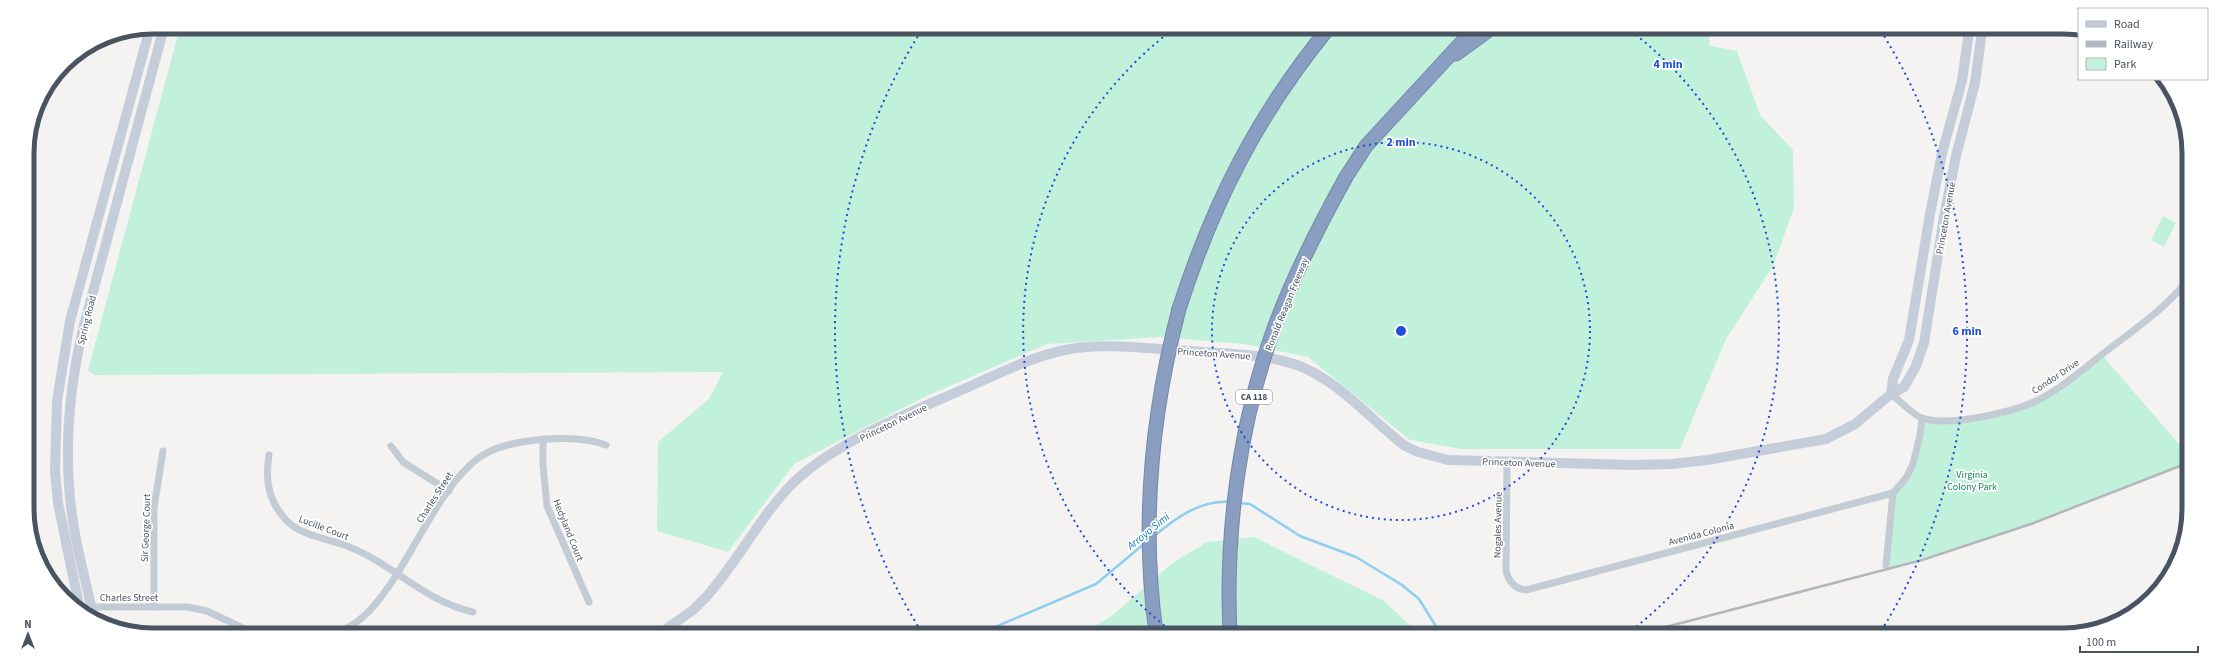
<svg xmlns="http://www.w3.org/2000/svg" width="2216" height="662" viewBox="0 0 2216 662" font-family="'Source Sans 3',sans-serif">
  <rect width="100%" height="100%" fill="#f4f3f2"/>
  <g fill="#c1f1da">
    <polygon points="180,27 1708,30 1710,46 1737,51 1760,115 1793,150 1794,208 1773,266 1726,339 1680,449 1462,449 1410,440 1308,357 1244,344 1160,337 1047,344 920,399 794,464 728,552 657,531 658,442 709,399 723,372 94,375 88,370"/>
    <polygon points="2163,216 2176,223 2164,247 2151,240"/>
    <polygon points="2102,355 2185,451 2185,464 2031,524 1885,570 1893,493 1906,478 1922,418 1951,421 2035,401"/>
    <polygon points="1254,537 1384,601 1418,633 1084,633 1113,615 1171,564 1207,542"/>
  </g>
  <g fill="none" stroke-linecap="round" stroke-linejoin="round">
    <g stroke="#8ecfef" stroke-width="2.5">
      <polyline points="1238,503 1250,504 1300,536 1356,557 1402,585 1419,599 1440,633"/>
      <path d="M1154,536C1176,518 1201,499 1231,502"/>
      <polyline points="981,633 1096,584 1145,543"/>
    </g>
    <defs>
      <g id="highway">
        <polyline points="1456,54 1489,30"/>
        <polyline points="1346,177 1366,146 1473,30"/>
        <path d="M1179,309C1213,203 1257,116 1327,30"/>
      </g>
    </defs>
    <use href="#highway" stroke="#7488ad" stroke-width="15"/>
    <g stroke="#c3cbd4" stroke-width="7">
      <path d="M1891,394C1899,400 1913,415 1922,418C1947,427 2010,413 2034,402C2060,390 2082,370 2104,353C2132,331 2164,310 2186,282"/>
      <polyline points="543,439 543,465 547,506 589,602"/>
      <polyline points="391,446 403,462 449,491"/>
      <path d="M269,455C265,480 268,500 286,520C300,535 324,538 344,545C390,561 423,601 473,612"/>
      <path d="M1507,462L1506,571C1509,582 1515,589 1526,590L1893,493"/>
      <polyline points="1886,565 1893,493 1906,478 1913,464 1920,435 1922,418"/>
      <polyline points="77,607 188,607 207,611 249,631"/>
      <polyline points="154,607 154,508 163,451"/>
      <path d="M341,631C363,621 375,606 389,586C415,549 442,486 477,459C495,446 516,442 537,440C560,438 585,437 606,445"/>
    </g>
    <g stroke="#c5cddb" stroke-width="10">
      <polyline points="1891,394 1893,379 1909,340 1930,214 1942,153 1962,81 1969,31"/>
      <polyline points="80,610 58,503 55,471 57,401 70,321 150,28"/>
      <path d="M94,620C88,589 79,559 74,528C63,462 68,393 83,329L164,27"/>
      <path d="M662,632L693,610L707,596C738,561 761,515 794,482C839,440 910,413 966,388C998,374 1031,357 1065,350C1101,342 1151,349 1188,351C1224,354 1263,353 1297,365C1338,380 1371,420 1405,446L1418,452L1448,460L1632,465L1672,464L1707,460L1826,439L1855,424L1891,394L1904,387L1916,366L1924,343L1944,217L1956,156L1975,83L1982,31"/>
    </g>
    <use href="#highway" stroke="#899ec1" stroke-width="13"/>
    <polyline stroke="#b4b6bd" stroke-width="2.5" points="1639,634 1922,560 2031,524 2185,464"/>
    <defs>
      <g id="highway-bridge">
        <path d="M1156,633C1141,523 1151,416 1179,309"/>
        <path d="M1230,633C1225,529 1240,420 1276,323C1295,272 1320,224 1346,177"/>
      </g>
    </defs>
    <use href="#highway-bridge" stroke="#7488ad" stroke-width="15" stroke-linecap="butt"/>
    <use href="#highway-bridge" stroke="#899ec1" stroke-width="13"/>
  </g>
  <g fill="none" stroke="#1d4ed8" stroke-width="2" stroke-dasharray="2 4">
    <circle cx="1401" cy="331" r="189"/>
    <path d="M1174 633A378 378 0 0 1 1171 31M1631 31A378 378 0 0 1 1628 633"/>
    <path d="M921 631A566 566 0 0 1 921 31M1881 31A566 566 0 0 1 1881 631"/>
  </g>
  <g text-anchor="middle" stroke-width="3.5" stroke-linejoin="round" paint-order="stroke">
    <rect fill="#fff" stroke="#808790" stroke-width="1" x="1236" y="390" width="36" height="14" rx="3"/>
    <g font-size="9" font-weight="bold" fill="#495361">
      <text x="1254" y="400">CA 118</text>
    </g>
    <g font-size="10" fill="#495361" stroke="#fff">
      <text transform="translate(1945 218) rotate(-80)" y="4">Princeton Avenue</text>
      <text transform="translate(1286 304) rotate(-68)" y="4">Ronald Reagan Freeway</text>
      <text transform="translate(86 320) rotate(-76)" y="4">Spring Road</text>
      <text transform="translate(1214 353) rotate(4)" y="4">Princeton Avenue</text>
      <text transform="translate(2055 376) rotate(-34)" y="4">Condor Drive</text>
      <text transform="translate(893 422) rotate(-26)" y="4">Princeton Avenue</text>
      <text transform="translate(1519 462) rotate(2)" y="4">Princeton Avenue</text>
      <text transform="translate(434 497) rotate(-57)" y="4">Charles Street</text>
      <text transform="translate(1497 525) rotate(-89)" y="4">Nogales Avenue</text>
      <text transform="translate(324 527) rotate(21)" y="4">Lucille Court</text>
      <text transform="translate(145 528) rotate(-88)" y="4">Sir George Court</text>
      <text transform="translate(569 530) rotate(68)" y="4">Hedyland Court</text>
      <text transform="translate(1701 533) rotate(-15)" y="4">Avenida Colonia</text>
      <text x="129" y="601">Charles Street</text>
    </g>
    <g font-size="10" fill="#15875c" stroke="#fff">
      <text x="1972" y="478">Virginia<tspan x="1972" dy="12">Colony Park</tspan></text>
    </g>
    <g font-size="11" font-style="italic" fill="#097bb4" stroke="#fff">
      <text transform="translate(1148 531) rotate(-39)" y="4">Arroyo Simi</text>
    </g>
  </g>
  <path d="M0 0H2216V662H0ZM153 34H2063A119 119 0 0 1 2182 153V509A119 119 0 0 1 2063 628H153A119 119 0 0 1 34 509V153A119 119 0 0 1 153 34Z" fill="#fff" fill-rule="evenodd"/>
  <path fill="none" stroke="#495361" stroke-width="5" d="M153 34H2063A119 119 0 0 1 2182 153V509A119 119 0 0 1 2063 628H153A119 119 0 0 1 34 509V153A119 119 0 0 1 153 34Z"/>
  <circle cx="1401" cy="331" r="6" fill="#1d4ed8" stroke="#fff" stroke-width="2"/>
  <g font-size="12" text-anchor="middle" font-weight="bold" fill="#1d4ed8" stroke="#fff" stroke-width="3.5" stroke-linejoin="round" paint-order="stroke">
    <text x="1668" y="68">4 min</text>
    <text x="1401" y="146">2 min</text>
    <text x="1967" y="335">6 min</text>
  </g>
  <rect x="2078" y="8" width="130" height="72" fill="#ffffff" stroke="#b6bac0"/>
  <rect x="2086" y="21" width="20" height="6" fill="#c5cddb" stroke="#b6bac0"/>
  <text x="2114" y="28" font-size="12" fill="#495361">Road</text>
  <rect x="2086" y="41" width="20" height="6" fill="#b4b6bd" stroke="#b6bac0"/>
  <text x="2114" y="48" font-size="12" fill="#495361">Railway</text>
  <rect x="2086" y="58" width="20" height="12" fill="#c1f1da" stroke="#b6bac0"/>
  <text x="2114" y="68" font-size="12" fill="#495361">Park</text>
  <g transform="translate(28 634)" stroke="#ffffff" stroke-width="3" paint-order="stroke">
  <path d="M0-3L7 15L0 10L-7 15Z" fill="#495361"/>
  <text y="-6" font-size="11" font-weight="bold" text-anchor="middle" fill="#495361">N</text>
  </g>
  <path d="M2080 646v6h118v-6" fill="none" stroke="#495361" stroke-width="2"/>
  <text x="2086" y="646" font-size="12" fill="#495361" stroke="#ffffff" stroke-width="3" paint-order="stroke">100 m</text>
</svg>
